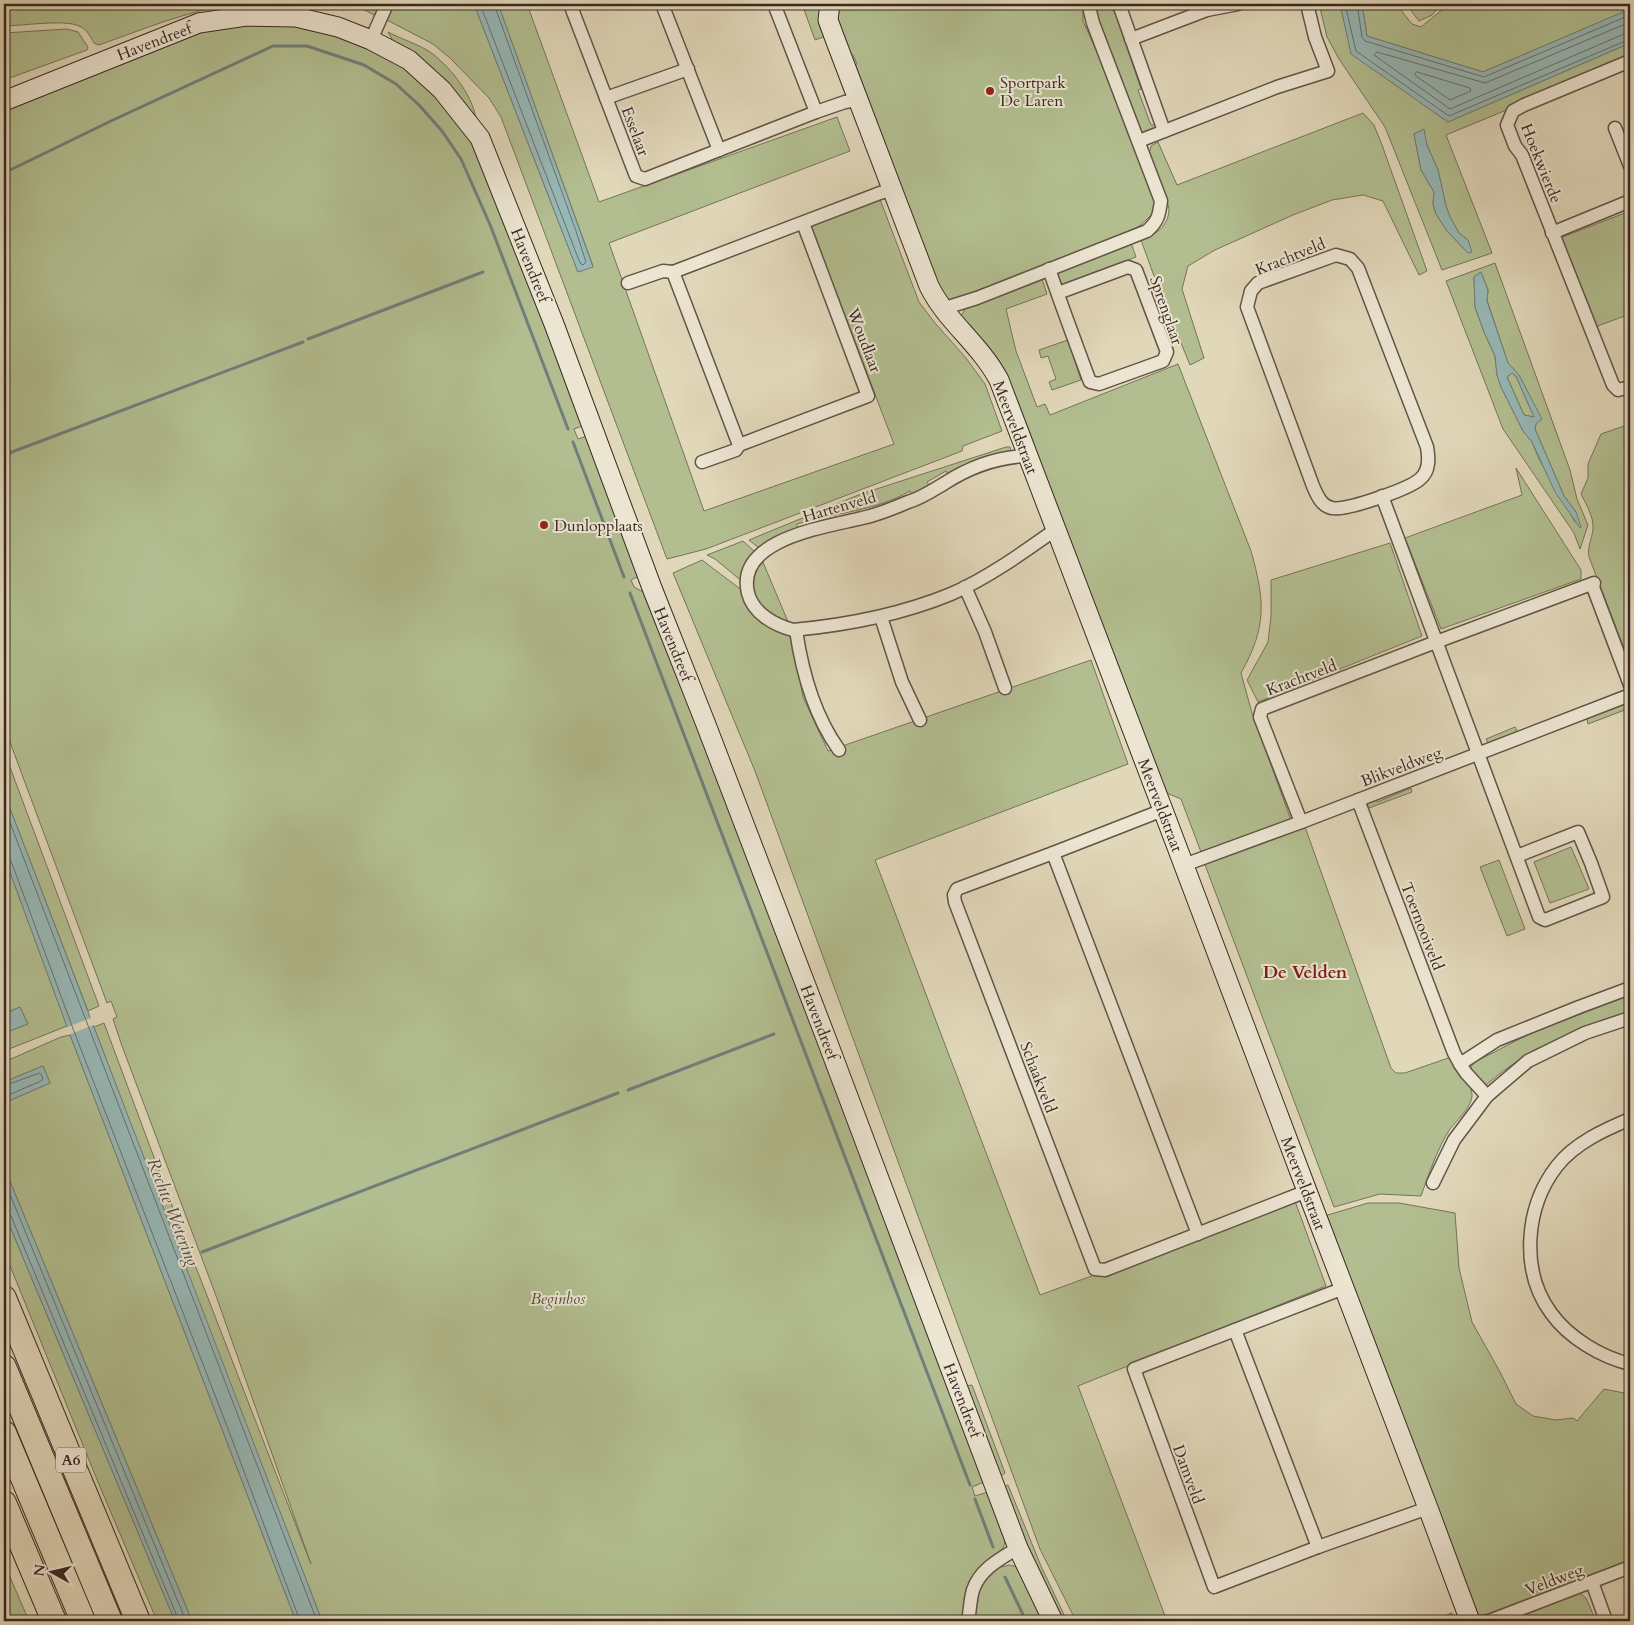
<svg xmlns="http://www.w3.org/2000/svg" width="1634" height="1625" viewBox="0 0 1634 1625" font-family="Cardo,serif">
  <rect width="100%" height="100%" fill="#e1d7b9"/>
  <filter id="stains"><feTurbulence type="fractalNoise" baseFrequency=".004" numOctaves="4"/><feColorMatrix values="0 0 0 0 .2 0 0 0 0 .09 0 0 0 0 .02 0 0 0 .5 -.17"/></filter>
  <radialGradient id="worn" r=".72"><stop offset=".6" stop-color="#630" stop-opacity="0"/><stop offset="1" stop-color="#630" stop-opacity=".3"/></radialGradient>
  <g fill="#b2be90" stroke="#767459" fill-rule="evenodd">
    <path d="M4,4H236C189,10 144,29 99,45L94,43C90,36 87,29 79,26C65,19 21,26 4,26Z"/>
    <polygon points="300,4 346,4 340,9"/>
    <polygon points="357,4 381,4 376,16 359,7"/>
    <polygon points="391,4 474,4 578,272 593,266 498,4 527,4 599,202 837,117 850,151 609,243 704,511 894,444 810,224 878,194 919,302 935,323 966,358 985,384 1002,431 963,446 962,451 706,549 667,559 501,117 489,98 450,58 433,44 387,20"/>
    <polygon points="802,4 825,4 826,36 815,40"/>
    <polygon points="838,4 1083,4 1083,21 1111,83 1156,203 1152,214 1141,225 1110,242 948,301 939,296 895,188 865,90 853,65 857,64 853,55 850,55 836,22"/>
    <polygon points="1095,4 1113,4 1111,9 1115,12 1141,89 1138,90 1151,125 1156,125 1153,132 1146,135 1139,132 1097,16"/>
    <path d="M1319,4H1340L1352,54L1448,122L1630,43V59L1446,135L1492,253L1442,270L1385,127L1339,59L1327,37ZM1423,130L1427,145L1438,170L1446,206L1450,217L1459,233L1468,240V253L1447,231L1436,214L1433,204L1434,192L1421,170L1414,134Z"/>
    <polygon points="1362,4 1396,4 1412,24 1421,27 1449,4 1621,4 1624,12 1483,72 1367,36"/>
    <polygon points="1406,4 1441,4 1432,15 1419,21"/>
    <polygon points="267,22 321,28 398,62 421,80 468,136 481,159 585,425 574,429 578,439 587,436 639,576 631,580 634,587 645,593 665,637 984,1482 972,1487 975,1496 988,1492 1006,1540 1002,1550 997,1555 1002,1567 1009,1565 1018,1567 1043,1621 322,1621 185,1268 94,1027 104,1023 168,1195 311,1564 215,1293 122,1046 113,1019 117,1017 111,1001 107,1003 4,726 4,109 204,30"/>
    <polygon points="67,29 78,32 88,47 87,50 4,80 4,33"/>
    <path d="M388,32C401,39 418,44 430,52C452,68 475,98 477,125L393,41Z"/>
    <path d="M1363,113L1374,125L1382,145L1427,271L1419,275L1383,201L1363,195L1332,200L1293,215L1215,250L1188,266L1182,289L1204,358L1190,365L1158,287L1141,240C1155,235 1168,227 1169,210C1169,203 1152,163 1149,154L1151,146L1158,142L1177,185Z"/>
    <polygon points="1630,211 1630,314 1595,327 1560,238"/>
    <polygon points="1131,243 1136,257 1061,285 1056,270"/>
    <path d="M1495,263L1570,470L1577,499L1588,525L1580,549L1574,533L1503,429L1446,281ZM1481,272L1488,290L1487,300L1508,363L1519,375L1541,419L1536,424L1535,429L1564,496L1576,512L1575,522L1539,459L1532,442L1523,431L1501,387L1497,375L1495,356L1484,332L1475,307L1474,277Z"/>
    <path d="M1042,279L1047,294L1006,309L1016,351L1037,407L1045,404L1050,415L1178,364L1251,551C1265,601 1267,627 1241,673L1252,713L1291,820L1201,852L1181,799L1159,790L1026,439L961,322V316L967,306Z"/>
    <polygon points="1068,340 1081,380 1052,390 1049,382 1056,379 1048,356 1041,358 1039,350"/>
    <polygon points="1512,373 1516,376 1534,417 1524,415 1507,377"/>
    <path d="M1630,424V664L1589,557C1587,547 1592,539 1593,529C1594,517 1586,504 1581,494L1588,478V464L1601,434Z"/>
    <path d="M1006,447H1010L1012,453L948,475L946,471L927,482L929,485L912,496L910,491C876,511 834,513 797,524V530L759,548L749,540L861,494Z"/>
    <polygon points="1516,468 1581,570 1581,579 1441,629 1405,538 1522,495"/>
    <polygon points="743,541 755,552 743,582 715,559 707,555"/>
    <polygon points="1390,543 1422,636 1258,702 1247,680 1268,642 1271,617 1271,580"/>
    <polygon points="702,560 743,591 791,633 803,697 828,751 1091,660 1128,764 875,860 1040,1295 1295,1201 1326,1286 1078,1386 1167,1621 1076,1621 1040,1549 755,771 673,573"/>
    <polygon points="762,560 789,624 771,618 755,598 752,577"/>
    <polygon points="1628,702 1630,708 1588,724 1587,718"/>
    <polygon points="1515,727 1518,733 1489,745 1486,739"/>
    <polygon points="4,751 99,1006 88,1011 4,793"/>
    <polygon points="1411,788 1412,792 1369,808 1367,804 1376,800 1377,802"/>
    <path d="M1304,824L1391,1068L1396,1073H1405L1451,1057C1458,1068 1470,1081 1472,1094C1473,1106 1457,1120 1450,1129C1437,1149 1429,1174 1421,1196L1380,1194L1334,1207L1204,862Z"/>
    <polygon points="1571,847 1589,889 1550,903 1534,862"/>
    <polygon points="4,856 67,1026 4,1051 4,1033 28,1024 20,1007 4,1014"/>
    <polygon points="1499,860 1525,929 1507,936 1480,867"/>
    <polygon points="1630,995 1630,1012 1587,1028 1534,1050 1503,1071 1486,1085 1478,1079 1470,1068 1475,1062 1529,1034"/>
    <polygon points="70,1035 296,1621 192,1621 4,1167 4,1103 50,1083 43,1066 4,1082 4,1062 61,1037"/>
    <polygon points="1368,1203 1399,1203 1455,1213 1459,1268 1472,1322 1500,1372 1516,1404 1533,1416 1556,1420 1573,1418 1577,1421 1604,1389 1629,1394 1630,1392 1630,1560 1488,1614 1478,1615 1321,1217"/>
    <polygon points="4,1212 175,1621 157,1621 98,1482 4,1251"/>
    <polygon points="972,1385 1005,1473 1001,1476 966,1386"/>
    <polygon points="1008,1485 1041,1566 1067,1621 1060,1621 1022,1535 1005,1486"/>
    <polygon points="4,1563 29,1621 4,1621"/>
    <polygon points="1577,1591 1586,1598 1596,1621 1502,1621"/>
    <polygon points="1452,1613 1455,1621 1431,1621"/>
  </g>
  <g fill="#97b8b7" stroke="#717f7b" fill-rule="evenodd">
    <polygon points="474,4 498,4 593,267 578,272"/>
    <polygon points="1340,4 1362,4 1367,36 1483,72 1630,9 1630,43 1448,122 1351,54"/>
    <polygon points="1424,129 1427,145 1438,170 1446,206 1450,217 1459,233 1468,240 1472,252 1468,253 1447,231 1436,214 1433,204 1434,192 1421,170 1414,134"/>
    <path d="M1481,272L1488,290L1487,301L1508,363L1519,375L1542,419L1536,424L1535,429L1564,496L1576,512L1581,527L1580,528L1555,492L1532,442L1523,431L1501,387L1497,375L1495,356L1484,332L1475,307L1474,277ZM1512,373L1516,376L1534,417L1524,415L1507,377Z"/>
    <polygon points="4,793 322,1621 296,1621 70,1035 4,856"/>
    <polygon points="20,1007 28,1024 4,1033 4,1014"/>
    <polygon points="43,1066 50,1083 4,1103 4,1082"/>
    <polygon points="4,1167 192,1621 175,1621 4,1212"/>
  </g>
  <polygon fill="#e1d7b9" points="93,1017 96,1024 68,1035 65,1028"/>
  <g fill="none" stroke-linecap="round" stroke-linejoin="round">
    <g stroke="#68706c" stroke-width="1">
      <polyline points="480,4 580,263 583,265 586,262 576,231 494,4"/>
      <polyline points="1345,4 1356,51 1449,116 1630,39"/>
      <polyline points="1357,4 1362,37 1365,41 1484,77 1630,15"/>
      <polyline points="1630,22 1485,83 1377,52 1374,55 1450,109 1624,34 1630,33"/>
      <polygon points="1417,72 1470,88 1471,91 1450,100 1416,76 1415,74"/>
      <polyline points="4,807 317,1621"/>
      <polyline points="4,857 8,857 11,861 75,1034 230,1434 300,1621"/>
      <polyline points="4,1086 39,1073 41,1074 43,1079 41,1081 4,1097"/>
      <polyline points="4,1180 186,1621"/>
      <polyline points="4,1212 8,1213 11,1216 179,1621"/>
    </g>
    <g stroke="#717f7b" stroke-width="3">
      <polyline points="4,173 113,120 273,46 307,46 364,65 396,84 419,105 442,131 461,159 491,227 568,429"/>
      <polyline points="308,339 483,272"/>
      <polyline points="573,442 624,577"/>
      <polyline points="4,455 303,342"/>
      <polyline points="630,593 970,1485"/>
      <polyline points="628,1090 774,1034"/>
      <polyline points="202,1252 618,1093"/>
      <polyline points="975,1499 993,1547"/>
      <polyline points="1005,1577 1026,1621"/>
    </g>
    <defs>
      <g id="street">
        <polyline points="570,4 636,176 645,179 816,112 845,102 857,100"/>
        <polyline points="662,4 719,150"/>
        <polyline points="774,4 816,112"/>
        <polyline points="1124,4 1121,10 1164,131"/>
        <polyline points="1131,39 1207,10 1238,4"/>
        <polyline points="371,40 387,4"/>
        <polyline points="1630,61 1524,105 1513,111 1507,125 1515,146 1522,155 1613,385 1618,390 1630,387"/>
        <polyline points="606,98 688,69"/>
        <polyline points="1615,128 1630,166"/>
        <polyline points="1139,141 1277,87 1328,71 1315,37 1307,4"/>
        <path d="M803,223L868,396L739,445L673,272C742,246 811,220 880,193L891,190"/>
        <polyline points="1552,233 1630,201"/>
        <path d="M1336,255L1350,259L1358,268L1427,447C1429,458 1430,471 1420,479C1409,489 1346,511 1332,508C1321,506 1317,495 1313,486L1247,307L1251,291L1258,283Z"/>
        <path d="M1049,269C1062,307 1076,344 1090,382L1099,384L1163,361L1167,352L1136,270L1128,267L1058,293"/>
        <polyline points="628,283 663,271 673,272"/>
        <path d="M942,309L977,298L1147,231C1158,221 1159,216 1161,201L1093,23L1090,11L1091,4"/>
        <path d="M1027,456C998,457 970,467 945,483C933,490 922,498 908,502C894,508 877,515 862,518C826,527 735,539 748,593C753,613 774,625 793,630C847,625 900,615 951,594C986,579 1024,552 1055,530"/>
        <polyline points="702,462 736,450 739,445"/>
        <polyline points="1382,496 1539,917 1545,920 1603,897 1591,863 1578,832 1517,856"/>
        <polyline points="965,587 985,632 1005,688"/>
        <polyline points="881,617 902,682 920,720"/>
        <path d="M796,630C802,672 814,715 839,750"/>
        <polyline points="1358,800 1454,1053 1460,1064"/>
        <polyline points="1163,810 1053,853 957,889 954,895 955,902 1095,1269 1105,1270 1307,1191"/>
        <polyline points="1301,822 1260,717 1262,709 1428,645 1594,583 1593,587 1630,685"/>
        <polyline points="1053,853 1198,1234"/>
        <polyline points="1184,865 1304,821 1630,695"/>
        <polyline points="1487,1096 1466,1073 1460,1064 1497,1040 1579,1007 1630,988"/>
        <path d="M1630,1119C1604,1130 1575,1143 1557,1166C1525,1207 1520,1271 1551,1313C1569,1338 1601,1357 1630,1364"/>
        <polyline points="1433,1183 1454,1140 1487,1096 1528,1061 1585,1033 1630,1018"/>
        <polyline points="1344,1288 1134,1369 1214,1587 1318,1547 1428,1508"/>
        <polyline points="1235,1330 1318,1547"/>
        <polyline points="1592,1582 1606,1621"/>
        <path d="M968,1621C970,1611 970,1600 973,1590C980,1569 1000,1559 1018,1548"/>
        <polyline points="1489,1621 1630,1567"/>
      </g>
      <g id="secondary">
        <path d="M830,4L828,20L835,39L929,286C946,321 980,344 999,380L1163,810L1307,1191L1428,1508L1470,1621"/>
        <polyline points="4,101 199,23 246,16 296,17 338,27 371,40 409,60 442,90 480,138 554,324 652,588 705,722 826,1038 1018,1548 1053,1621"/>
      </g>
      <g id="highway">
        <polyline points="4,1298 138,1621"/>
        <polyline points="4,1367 110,1621"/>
        <polyline points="4,1433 83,1621"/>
        <polyline points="4,1503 54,1621"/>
      </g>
    </defs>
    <use href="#street" stroke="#635448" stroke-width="15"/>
    <use href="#secondary" stroke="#392922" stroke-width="21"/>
    <use href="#highway" stroke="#392922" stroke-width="26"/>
    <use href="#street" stroke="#ece5d2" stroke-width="12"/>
    <use href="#secondary" stroke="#ece5d2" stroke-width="19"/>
    <use href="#highway" stroke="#e1d7b9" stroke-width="24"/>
  </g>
  <g fill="#8f2418" stroke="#ece5d2" stroke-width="2">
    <circle cx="990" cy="91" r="5"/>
    <circle cx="544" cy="525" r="5"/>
  </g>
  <g text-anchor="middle" stroke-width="4" stroke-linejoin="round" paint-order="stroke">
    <rect fill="#ece5d2" stroke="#6f6157" stroke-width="1" x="56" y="1447.5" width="30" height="25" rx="4"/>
    <g font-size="15" font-weight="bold" fill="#392922">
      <text x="71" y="1465">A6</text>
    </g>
    <g font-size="16" fill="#392922" stroke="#ece5d2">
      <text transform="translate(154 41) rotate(-21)" y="6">Havendreef</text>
      <text transform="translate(636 131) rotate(69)" y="6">Esselaar</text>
      <text transform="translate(1542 163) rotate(68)" y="6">Hoekwierde</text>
      <text transform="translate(1290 256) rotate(-22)" y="6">Krachtveld</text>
      <text transform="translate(531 265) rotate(68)" y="6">Havendreef</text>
      <text transform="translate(1167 310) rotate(71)" y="6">Sprenglaar</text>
      <text transform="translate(865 340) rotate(69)" y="6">Woudlaar</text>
      <text transform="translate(1016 427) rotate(69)" y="6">Meerveldstraat</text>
      <text transform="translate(839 506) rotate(-16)" y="6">Hartenveld</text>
      <text transform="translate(674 644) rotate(68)" y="6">Havendreef</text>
      <text transform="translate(1301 677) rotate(-21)" y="6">Krachtveld</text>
      <text transform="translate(1401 766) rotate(-21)" y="6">Blikveldweg</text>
      <text transform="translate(1161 805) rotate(69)" y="6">Meerveldstraat</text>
      <text transform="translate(1423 926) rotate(69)" y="6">Toernooiveld</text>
      <text transform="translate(820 1022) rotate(69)" y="6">Havendreef</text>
      <text transform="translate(1039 1077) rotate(69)" y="6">Schaakveld</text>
      <text transform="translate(1304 1183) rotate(69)" y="6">Meerveldstraat</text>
      <text transform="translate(963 1400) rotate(69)" y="6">Havendreef</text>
      <text transform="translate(1189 1474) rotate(70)" y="6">Damveld</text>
      <text transform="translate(1554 1579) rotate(-21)" y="6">Veldweg</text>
    </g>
    <g font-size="16" fill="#392922" stroke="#ece5d2" text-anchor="start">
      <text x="1000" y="88">Sportpark<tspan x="1000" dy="18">De Laren</tspan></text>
      <text x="554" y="531">Dunlopplaats</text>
    </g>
    <g font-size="16" font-style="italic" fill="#574e3e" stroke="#ece5d2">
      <text x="558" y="1304">Beginbos</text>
    </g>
    <g font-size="18" font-weight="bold" fill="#7a1f14" stroke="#ece5d2">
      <text x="1305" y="978">De Velden</text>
    </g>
    <g font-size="18" font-style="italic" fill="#504d47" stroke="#ece5d2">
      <text transform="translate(173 1212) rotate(69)" y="6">Rechte Wetering</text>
    </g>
  </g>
  <rect width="1634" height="1625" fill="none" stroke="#e1d7b9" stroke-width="20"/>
  <rect x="5" y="5" width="1624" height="1615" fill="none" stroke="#392922" stroke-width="2.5"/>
  <rect x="10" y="10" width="1614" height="1605" fill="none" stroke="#392922"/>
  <g transform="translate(52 1572) rotate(278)" stroke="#ece5d2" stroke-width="4" paint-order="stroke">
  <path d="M0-4L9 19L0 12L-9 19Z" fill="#392922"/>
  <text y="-8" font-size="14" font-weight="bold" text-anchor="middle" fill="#392922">N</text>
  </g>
  <rect width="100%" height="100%" filter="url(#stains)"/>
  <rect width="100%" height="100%" fill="url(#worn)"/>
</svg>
